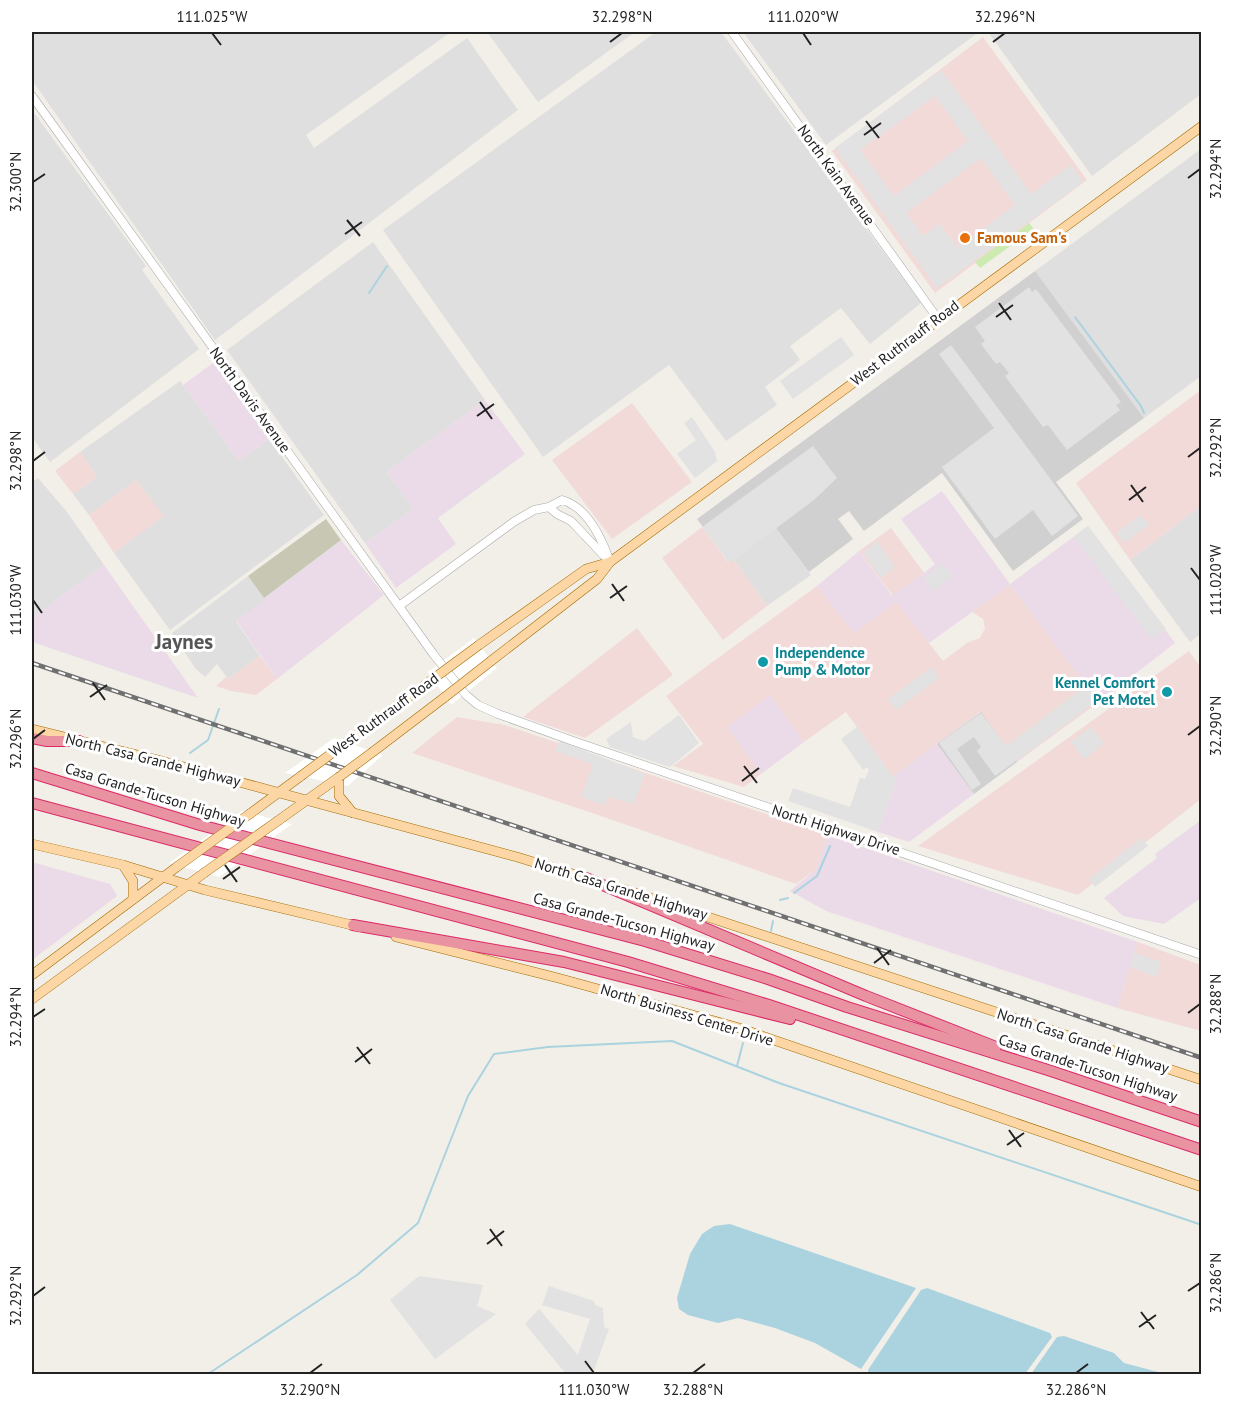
<svg xmlns="http://www.w3.org/2000/svg" width="1233" height="1406" viewBox="0 0 1233 1406" font-family="'PT Sans',sans-serif">
  <rect width="100%" height="100%" fill="#f2efe9"/>
  <g fill="#e0dfdf">
    <polygon points="32,32 451,32 306,135 314,148 467,38 518,110 215,340 32,80"/>
    <polygon points="487,32 635,32 538,102"/>
    <polygon points="656,32 721,32 921,303 870,344 841,308 790,346 800,360 765,387 777,405 726,441 669,365 543,457 383,230"/>
    <polygon points="743,32 979,32 826,145"/>
    <polygon points="988,32 1201,32 1201,94 1092,176"/>
    <polygon points="32,110 146,266 142,270 199,349 50,462 32,437"/>
    <polygon points="1201,149 1201,376 1144,418 1035,271"/>
    <polygon points="373,242 485,400 387,472 413,509 365,543 227,350"/>
    <polygon points="180,381 239,461 269,439 324,515 170,630 114,553 163,516 136,480 89,515 73,494 97,477 80,452"/>
    <polygon points="38,478 67,512 104,565 32,618 32,483"/>
    <polygon points="1201,506 1201,634 1190,642 1130,560"/>
    <polygon points="776,528 811,575 767,606 734,560"/>
    <polygon points="248,576 266,600 236,622 260,656 228,679 217,664 205,677 195,668 172,633"/>
  </g>
  <g fill="#f2dad9">
    <polygon points="983,37 1087,180 935,293 832,151"/>
    <polygon points="1201,390 1201,506 1130,560 1076,483"/>
    <polygon points="632,403 692,482 612,539 552,460"/>
    <polygon points="80,452 97,477 73,494 55,471"/>
    <polygon points="136,480 164,516 114,553 89,515"/>
    <polygon points="702,527 729,563 734,560 767,606 723,640 662,558"/>
    <polygon points="891,528 924,573 893,596 859,551"/>
    <polygon points="1010,585 1099,702 1017,762 980,712 893,777 846,712 804,742 770,696 727,727 761,774 744,787 673,766 703,744 666,696 817,586 854,633 896,601 943,661 967,643 980,638 985,628 983,619 972,612"/>
    <polygon points="637,628 673,675 585,738 523,717"/>
    <polygon points="1189,651 1201,668 1201,799 1078,895 918,846"/>
    <polygon points="260,656 277,679 256,695 231,691 216,686 226,677 228,679"/>
    <polygon points="457,717 505,725 828,835 816,869 796,884 601,816 412,753"/>
    <polygon points="1138,942 1201,965 1201,1031 1117,1008"/>
  </g>
  <g fill="#ebdbe8">
    <polygon points="213,363 269,439 239,461 183,385"/>
    <polygon points="485,400 525,454 438,518 456,544 396,588 365,543 413,509 387,472"/>
    <polygon points="942,491 1010,584 1088,526 1175,643 1099,702 1010,585 929,643 896,602 854,633 817,586 859,551 892,596 924,573 935,564 901,519"/>
    <polygon points="341,540 384,595 277,679 236,621 265,600 264,598"/>
    <polygon points="104,565 198,698 32,642 32,618"/>
    <polygon points="770,695 804,742 761,774 727,727"/>
    <polygon points="937,744 974,794 909,842 878,832 896,781 893,777"/>
    <polygon points="1201,820 1201,898 1164,924 1123,916 1104,898 1157,858 1155,854"/>
    <polygon points="828,835 1138,942 1117,1008 826,911 790,891 816,869"/>
    <polygon points="32,862 110,884 117,896 32,960"/>
  </g>
  <g fill="#d0d0d0">
    <polygon points="1035,271 1144,418 1056,482 1083,519 1013,571 942,473 864,531 849,511 838,519 853,539 809,572 776,528 730,563 697,519"/>
    <polygon points="981,712 1017,762 974,794 937,744"/>
  </g>
  <polygon fill="#c7c7b4" points="326,519 341,540 264,598 248,576"/>
  <polygon fill="#cdebb0" points="1029,223 1034,229 980,268 975,262"/>
  <g fill="#e2e2e2" fill-rule="evenodd">
    <path d="M941,70L1031,194L1071,165L1083,182L937,288L835,148ZM935,96L968,141L894,196L860,150ZM981,158L1015,205L958,247L939,224L923,236L906,213Z"/>
    <polygon points="1029,287 1032,292 1036,289 1121,402 1116,405 1120,410 1067,450 1048,425 1043,427 1005,376 1009,373 1000,362 996,364 981,344 985,341 975,327"/>
    <polygon points="841,337 854,355 793,399 780,381"/>
    <polygon points="951,345 1078,516 1052,536 1033,510 995,539 942,467 994,428 939,354"/>
    <polygon points="692,417 715,452 717,461 695,478 677,454 696,440 684,423"/>
    <polygon points="813,446 837,478 814,500 730,563 702,527"/>
    <polygon points="1141,515 1149,525 1124,543 1116,533"/>
    <polygon points="1088,526 1166,629 1152,640 1074,537"/>
    <polygon points="877,541 895,567 881,578 863,552"/>
    <polygon points="942,564 953,576 933,591 924,578"/>
    <polygon points="932,667 939,678 896,710 888,699"/>
    <polygon points="1088,684 1099,699 1017,761 1013,756 1016,761 995,776 977,751 981,747 974,737 957,749 981,784 972,790 939,743 981,713 1006,746"/>
    <polygon points="679,715 699,743 670,767 610,747 606,739 631,722 633,737 644,741"/>
    <polygon points="857,727 896,781 878,832 788,801 793,788 850,807 860,778 865,779 869,770 867,767 863,770 841,739"/>
    <polygon points="1091,727 1104,744 1084,759 1071,742"/>
    <polygon points="560,741 645,774 634,804 608,797 605,805 581,797 593,764 555,751"/>
    <polygon points="1142,838 1148,846 1095,887 1089,879"/>
    <polygon points="1135,953 1161,962 1156,977 1130,967"/>
    <polygon points="419,1276 483,1285 477,1306 496,1314 435,1359 390,1300"/>
    <polygon points="549,1286 594,1301 595,1305 603,1308 604,1327 609,1329 594,1370 588,1374 566,1374 525,1324 539,1309 578,1355 590,1319 542,1305"/>
  </g>
  <g fill="#aad3df">
    <polygon points="730,1224 916,1288 861,1369 815,1343 775,1328 738,1318 718,1323 688,1315 679,1309 677,1298 690,1254 702,1234 714,1226"/>
    <polygon points="927,1288 1050,1333 1052,1337 1025,1374 868,1374 868,1370 921,1290"/>
    <polygon points="1064,1336 1114,1353 1124,1363 1166,1374 1031,1374 1057,1337"/>
  </g>
  <g fill="#fff">
    <polygon points="474,638 497,668 451,705 428,672"/>
    <polygon points="334,738 383,755 348,786 285,773"/>
    <polygon points="242,811 292,824 219,877 169,863"/>
  </g>
  <g fill="none" stroke-linecap="round" stroke-linejoin="round">
    <g stroke="#aad3df" stroke-width="2">
      <polyline points="369,293 387,266"/>
      <polyline points="1075,317 1141,406 1144,413"/>
      <polyline points="190,753 208,740 219,709"/>
      <polyline points="794,893 817,876 830,846"/>
      <polyline points="780,900 788,898"/>
      <polyline points="771,931 773,921"/>
      <polyline points="737,1066 743,1043"/>
      <polyline points="208,1374 357,1275 418,1223 468,1096 494,1054 548,1047 672,1041 779,1083 1202,1225"/>
    </g>
    <defs>
      <g id="minor">
        <polyline points="732,32 938,319"/>
        <polyline points="32,96 434,655 466,695 478,705 498,714 573,741 1202,955"/>
        <polyline points="549,507 557,514 571,521 609,561"/>
        <path d="M399,606L515,521L534,510L549,507L562,500C588,507 602,539 610,562"/>
      </g>
      <g id="major">
        <polyline points="479,645 586,569 610,562"/>
        <polyline points="491,661 597,579 610,562 1202,126"/>
        <polyline points="32,729 154,759 517,857 592,880"/>
        <polyline points="347,742 433,679"/>
        <polyline points="374,751 445,697"/>
        <polyline points="339,777 339,796 353,813"/>
        <polyline points="251,813 301,776"/>
        <polyline points="279,820 339,777"/>
        <polyline points="32,844 123,865 205,890 360,927"/>
        <polyline points="123,865 133,881 133,899"/>
        <polyline points="623,889 1202,1080"/>
        <polyline points="396,937 558,978 736,1027 1202,1187"/>
        <polyline points="32,975 178,866"/>
        <polyline points="32,999 204,873"/>
      </g>
      <g id="highway">
        <polyline points="32,738 47,741 79,741"/>
        <polyline points="32,773 200,825 645,941 768,979 847,1007 1051,1071 1202,1122"/>
        <polyline points="32,803 628,962 769,1005 1202,1150"/>
        <polyline points="586,878 866,996 996,1047"/>
        <polyline points="353,925 564,962 790,1019"/>
      </g>
    </defs>
    <use href="#minor" stroke="#a9a9a9" stroke-width="9"/>
    <use href="#major" stroke="#a06b00" stroke-width="10"/>
    <use href="#highway" stroke="#dc2a67" stroke-width="12"/>
    <use href="#minor" stroke="#fff" stroke-width="8"/>
    <use href="#major" stroke="#fcd6a4" stroke-width="9"/>
    <use href="#highway" stroke="#e892a2" stroke-width="10"/>
    <defs>
      <polyline id="rail" points="32,663 1202,1058"/>
    </defs>
    <use href="#rail" stroke="#707070" stroke-width="4.5"/>
    <use href="#rail" stroke="#fff" stroke-width="2" stroke-dasharray="7" stroke-linecap="butt"/>
    <defs>
      <g id="major-bridge">
        <polyline points="433,679 479,645"/>
        <polyline points="445,697 491,661"/>
        <polyline points="301,776 347,742"/>
        <polyline points="339,777 374,751"/>
        <polyline points="178,866 251,813"/>
        <polyline points="204,873 279,820"/>
      </g>
    </defs>
    <use href="#major-bridge" stroke="#a06b00" stroke-width="10" stroke-linecap="butt"/>
    <use href="#major-bridge" stroke="#fcd6a4" stroke-width="9"/>
  </g>
  <path fill="none" stroke="#222" stroke-width="2" d="M212,33L221,45M803,33L811,45M610,42L622,33M993,42L1005,33M866,121L879,138M864,135L881,123M1188,178L1200,169M33,182L45,174M347,220L360,236M345,234L362,222M999,303L1011,320M996,317L1013,305M480,402L492,419M477,416L494,404M1188,457L1200,448M33,461L45,452M1131,485L1143,502M1129,500L1146,487M1191,568L1200,580M612,584L624,601M610,598L627,586M33,600L42,613M93,683L105,700M90,697L107,685M1188,735L1200,726M33,739L45,730M744,766L757,783M742,781L759,768M225,865L237,882M223,879L240,867M877,948L889,965M874,963L891,950M1188,1013L1200,1004M33,1017L45,1009M357,1047L370,1064M355,1062L372,1049M1009,1130L1021,1147M1007,1145L1024,1133M490,1229L502,1246M487,1244L504,1231M1188,1291L1200,1283M33,1296L45,1287M1141,1312L1154,1329M1139,1327L1156,1315M585,1361L594,1373M310,1373L322,1364M693,1373L705,1364M1076,1373L1088,1364"/>
  <circle fill="#e8710a" stroke="#fff" stroke-width="2" cx="965" cy="238" r="6"/>
  <g fill="#0f9aa8" stroke="#fff" stroke-width="2">
    <circle cx="763" cy="662" r="6"/>
    <circle cx="1167" cy="692" r="6"/>
  </g>
  <g text-anchor="middle" stroke-width="6" stroke-linejoin="round" paint-order="stroke">
    <g font-size="15" fill="#222" stroke="#fff">
      <text transform="translate(836 175) rotate(54)" y="5">North Kain Avenue</text>
      <text transform="translate(905 343) rotate(-37)" y="5">West Ruthrauff Road</text>
      <text transform="translate(250 400) rotate(54)" y="5">North Davis Avenue</text>
      <text transform="translate(384 715) rotate(-36)" y="5">West Ruthrauff Road</text>
      <text transform="translate(153 760) rotate(14)" y="5">North Casa Grande Highway</text>
      <text transform="translate(155 795) rotate(17)" y="5">Casa Grande-Tucson Highway</text>
      <text transform="translate(836 830) rotate(18)" y="5">North Highway Drive</text>
      <text transform="translate(621 889) rotate(17)" y="5">North Casa Grande Highway</text>
      <text transform="translate(624 922) rotate(15)" y="5">Casa Grande-Tucson Highway</text>
      <text transform="translate(687 1015) rotate(17)" y="5">North Business Center Drive</text>
      <text transform="translate(1083 1041) rotate(18)" y="5">North Casa Grande Highway</text>
      <text transform="translate(1088 1068) rotate(18)" y="5">Casa Grande-Tucson Highway</text>
    </g>
    <g font-size="15" font-weight="bold" fill="#c56008" stroke="#fff" text-anchor="start">
      <text x="977" y="243">Famous Sam's</text>
    </g>
    <g font-size="15" font-weight="bold" fill="#0d838f" stroke="#fff" text-anchor="start">
      <text x="775" y="658">Independence<tspan x="775" dy="17">Pump &amp; Motor</tspan></text>
      <text x="1155" y="688" text-anchor="end">Kennel Comfort<tspan x="1155" dy="17">Pet Motel</tspan></text>
    </g>
    <g font-size="21" font-weight="bold" fill="#555" stroke="#fff">
      <text x="184" y="649">Jaynes</text>
    </g>
  </g>
  <rect width="1233" height="1406" fill="none" stroke="#ffffff" stroke-width="66"/>
  <rect x="33" y="33" width="1167" height="1340" fill="none" stroke="#222" stroke-width="2"/>
  <g font-size="15" text-anchor="middle" fill="#222">
    <text x="212" y="22">111.025°W</text>
    <text x="622" y="22">32.298°N</text>
    <text x="803" y="22">111.020°W</text>
    <text x="1005" y="22">32.296°N</text>
    <text transform="translate(1216 169) rotate(-90)" y="5">32.294°N</text>
    <text transform="translate(16 182) rotate(-90)" y="5">32.300°N</text>
    <text transform="translate(1216 448) rotate(-90)" y="5">32.292°N</text>
    <text transform="translate(16 461) rotate(-90)" y="5">32.298°N</text>
    <text transform="translate(1216 580) rotate(-90)" y="5">111.020°W</text>
    <text transform="translate(16 600) rotate(-90)" y="5">111.030°W</text>
    <text transform="translate(1216 726) rotate(-90)" y="5">32.290°N</text>
    <text transform="translate(16 739) rotate(-90)" y="5">32.296°N</text>
    <text transform="translate(1216 1004) rotate(-90)" y="5">32.288°N</text>
    <text transform="translate(16 1017) rotate(-90)" y="5">32.294°N</text>
    <text transform="translate(1216 1283) rotate(-90)" y="5">32.286°N</text>
    <text transform="translate(16 1296) rotate(-90)" y="5">32.292°N</text>
    <text x="310" y="1395">32.290°N</text>
    <text x="594" y="1395">111.030°W</text>
    <text x="693" y="1395">32.288°N</text>
    <text x="1076" y="1395">32.286°N</text>
  </g>
</svg>
